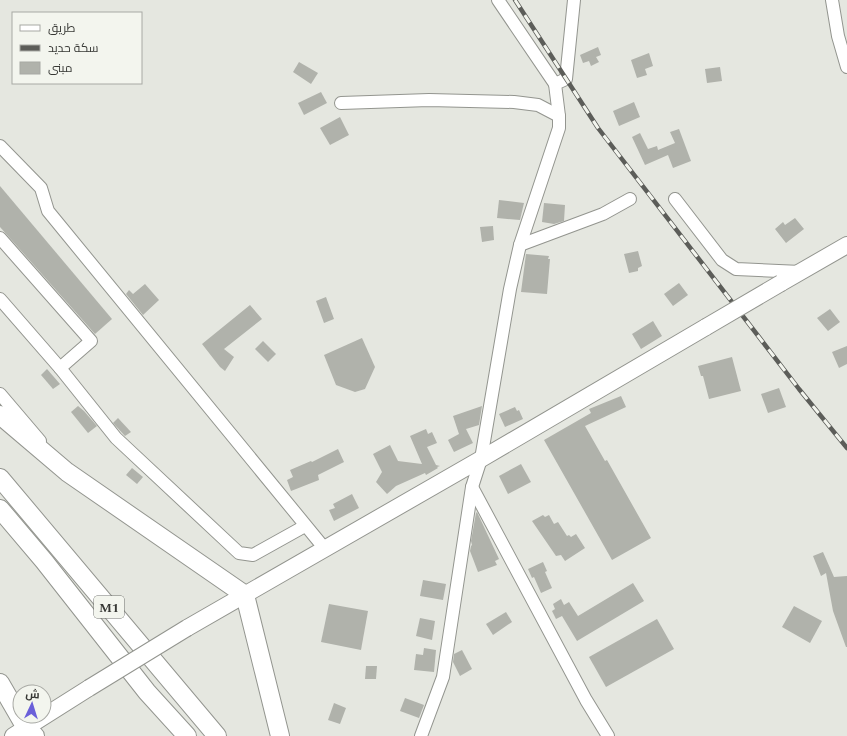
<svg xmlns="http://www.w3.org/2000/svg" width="847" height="736" viewBox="0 0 847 736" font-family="Spectral,Cairo,serif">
  <rect width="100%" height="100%" fill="#e5e7e0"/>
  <g fill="#b0b2ab">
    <polygon points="598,47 601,55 596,57 599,62 591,66 589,61 583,63 580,55"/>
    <polygon points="649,53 653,66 645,69 647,75 637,78 631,60"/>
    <polygon points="299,62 318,73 311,84 293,72"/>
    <polygon points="720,67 722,81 707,83 705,69"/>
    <polygon points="321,92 327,103 304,115 298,103"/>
    <polygon points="634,102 640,117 619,126 613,111"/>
    <polygon points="340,117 349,135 330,145 320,128"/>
    <polygon points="679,129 691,161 673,168 668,155 645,165 632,137 640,133 648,149 657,146 658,150 675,143 670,132"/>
    <polygon points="0,186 112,319 95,334 0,227"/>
    <polygon points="499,200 524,203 520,220 497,218"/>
    <polygon points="544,203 565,205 564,221 554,224 542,222"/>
    <polygon points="795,218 804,229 786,243 775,229 783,222 785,225"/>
    <polygon points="493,226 494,240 482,242 480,227"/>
    <polygon points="638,251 642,266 638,268 638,271 629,273 624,254"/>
    <polygon points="526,254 549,256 548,259 550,259 547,294 521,292"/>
    <polygon points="679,283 688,295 673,306 664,294"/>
    <polygon points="145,284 159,300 143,315 126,294 129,290 133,294"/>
    <polygon points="326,297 334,319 324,323 316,301"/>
    <polygon points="250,305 262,319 224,349 234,357 225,371 220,367 202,344"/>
    <polygon points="830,309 840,322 828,331 817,318"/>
    <polygon points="653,321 662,336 641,349 632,334"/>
    <polygon points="362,338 375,367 365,389 355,392 336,385 324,355"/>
    <polygon points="263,341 276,354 268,362 255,349"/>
    <polygon points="847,346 847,364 839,368 832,352"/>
    <polygon points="732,357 741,391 709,399 703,376 701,376 698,366"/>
    <polygon points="47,369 60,384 53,389 41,375"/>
    <polygon points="779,388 786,407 768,413 761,394"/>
    <polygon points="621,396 626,407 585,426 605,461 607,460 651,538 612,560 544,440 591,413 589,409"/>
    <polygon points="78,406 84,411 97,426 88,433 71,412"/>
    <polygon points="482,406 479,425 466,429 473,443 454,452 448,440 459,434 453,416"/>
    <polygon points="515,407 517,411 519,410 523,419 505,427 499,414"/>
    <polygon points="118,418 131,432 125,436 113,423"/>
    <polygon points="426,429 428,434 432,432 437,443 427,447 436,465 440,466 437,467 438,468 426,475 425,473 396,486 387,494 376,482 382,472 373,454 390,445 398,461 422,464 410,436"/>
    <polygon points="338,449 344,462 318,475 319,480 291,491 287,480 293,477 290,470 311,461 312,462"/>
    <polygon points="521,464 531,482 508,494 499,476"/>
    <polygon points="132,468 143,477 137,484 126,475"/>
    <polygon points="352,494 359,508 334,521 329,510 335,508 333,504"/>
    <polygon points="477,512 499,559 495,561 497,565 478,572 470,551 471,546 472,545 471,541 476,513"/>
    <polygon points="543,515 545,517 549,515 554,524 558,522 567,536 569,535 571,537 576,534 585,548 565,561 561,555 556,556 532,521"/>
    <polygon points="823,552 834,577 847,576 847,647 846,647 833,611 826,573 821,576 813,556"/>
    <polygon points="543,562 547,571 545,572 552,588 541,593 534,577 532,578 528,569"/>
    <polygon points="423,580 446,584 443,600 420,596"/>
    <polygon points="633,583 644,601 577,641 562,616 556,619 552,611 555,609 553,604 561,599 564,605 569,602 578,616"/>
    <polygon points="329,604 368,611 361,650 321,642"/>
    <polygon points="794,606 822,621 810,643 782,627"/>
    <polygon points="506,612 512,622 493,635 486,624"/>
    <polygon points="420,618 435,621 432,640 416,636"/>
    <polygon points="657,619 674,649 606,687 589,657"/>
    <polygon points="424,648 436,650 434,672 414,670 416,654 423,655"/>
    <polygon points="462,650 472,669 460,676 453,662 454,654"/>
    <polygon points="366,666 377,666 376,679 365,679"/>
    <polygon points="405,698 424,705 419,718 400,711"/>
    <polygon points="334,703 346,708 340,724 328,720"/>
  </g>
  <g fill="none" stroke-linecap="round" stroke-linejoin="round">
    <defs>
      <g id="minor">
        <polyline points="498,0 555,84"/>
        <polyline points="832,0 838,36 847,67"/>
        <polyline points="341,103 429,100 514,102 538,105 559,116"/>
        <polyline points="0,146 41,188 48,211 325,549"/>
        <polyline points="675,199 722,260 736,269 801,272"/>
        <polyline points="0,238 91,341 60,368"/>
        <polyline points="520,245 603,214 630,199"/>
        <polyline points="0,299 60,368 116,438 239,553 253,555 305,526"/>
        <polyline points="0,394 40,441"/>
        <polyline points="472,487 586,700 608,736"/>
        <polyline points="421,736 443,677 472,487 481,459 510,289 520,245 559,128 559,116 555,84 566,79 574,0"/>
      </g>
      <g id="major">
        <polyline points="781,283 847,245"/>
        <polyline points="187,628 481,459 706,327"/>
        <polyline points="13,736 89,688"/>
      </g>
      <g id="highway">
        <polyline points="0,415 67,472 245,595 280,736"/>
        <polyline points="0,478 217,736"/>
        <polyline points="0,509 44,561 147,692 187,736"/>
        <polyline points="0,683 26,728 35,736"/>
      </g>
    </defs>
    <use href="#minor" stroke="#93958f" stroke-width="14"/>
    <use href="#major" stroke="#93958f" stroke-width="18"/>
    <use href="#highway" stroke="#93958f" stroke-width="20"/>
    <use href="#minor" stroke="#fff" stroke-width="12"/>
    <use href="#major" stroke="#fff" stroke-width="16"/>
    <use href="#highway" stroke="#fff" stroke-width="18"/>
    <defs>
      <polyline id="rail" points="515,0 598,128 799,389 847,448"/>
    </defs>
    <use href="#rail" stroke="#5c5d59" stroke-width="4.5"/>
    <use href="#rail" stroke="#f3f5ee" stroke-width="3" stroke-dasharray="9" stroke-linecap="butt"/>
    <defs>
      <g id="major-bridge">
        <polyline points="706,327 781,283"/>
        <polyline points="89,688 187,628"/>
      </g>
    </defs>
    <use href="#major-bridge" stroke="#93958f" stroke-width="18" stroke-linecap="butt"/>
    <use href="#major-bridge" stroke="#fff" stroke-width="16"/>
  </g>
  <g text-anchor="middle" stroke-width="3" stroke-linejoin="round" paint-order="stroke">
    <rect fill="#f3f5ee" stroke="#6f716c" stroke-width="1" x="94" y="596" width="30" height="22" rx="3"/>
    <g font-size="13" font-weight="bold" fill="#373835">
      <text x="109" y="612">M1</text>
    </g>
  </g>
  <rect x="12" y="12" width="130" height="72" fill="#f3f5ee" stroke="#a8a9a4"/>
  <rect x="20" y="25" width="20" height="6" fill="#ffffff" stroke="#a8a9a4"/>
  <text x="48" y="32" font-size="12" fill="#373835">طريق</text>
  <rect x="20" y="45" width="20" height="6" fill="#5c5d59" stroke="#a8a9a4"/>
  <text x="48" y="52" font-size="12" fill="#373835">سكة حديد</text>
  <rect x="20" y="62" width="20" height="12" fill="#b0b2ab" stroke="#a8a9a4"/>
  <text x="48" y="72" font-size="12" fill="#373835">مبنى</text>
  <g transform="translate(32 704) rotate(4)"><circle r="19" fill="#f3f5ee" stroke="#a8a9a4"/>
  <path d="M0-3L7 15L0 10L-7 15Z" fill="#6a5fd9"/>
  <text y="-6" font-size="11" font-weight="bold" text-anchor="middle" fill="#373835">ش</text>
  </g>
</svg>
